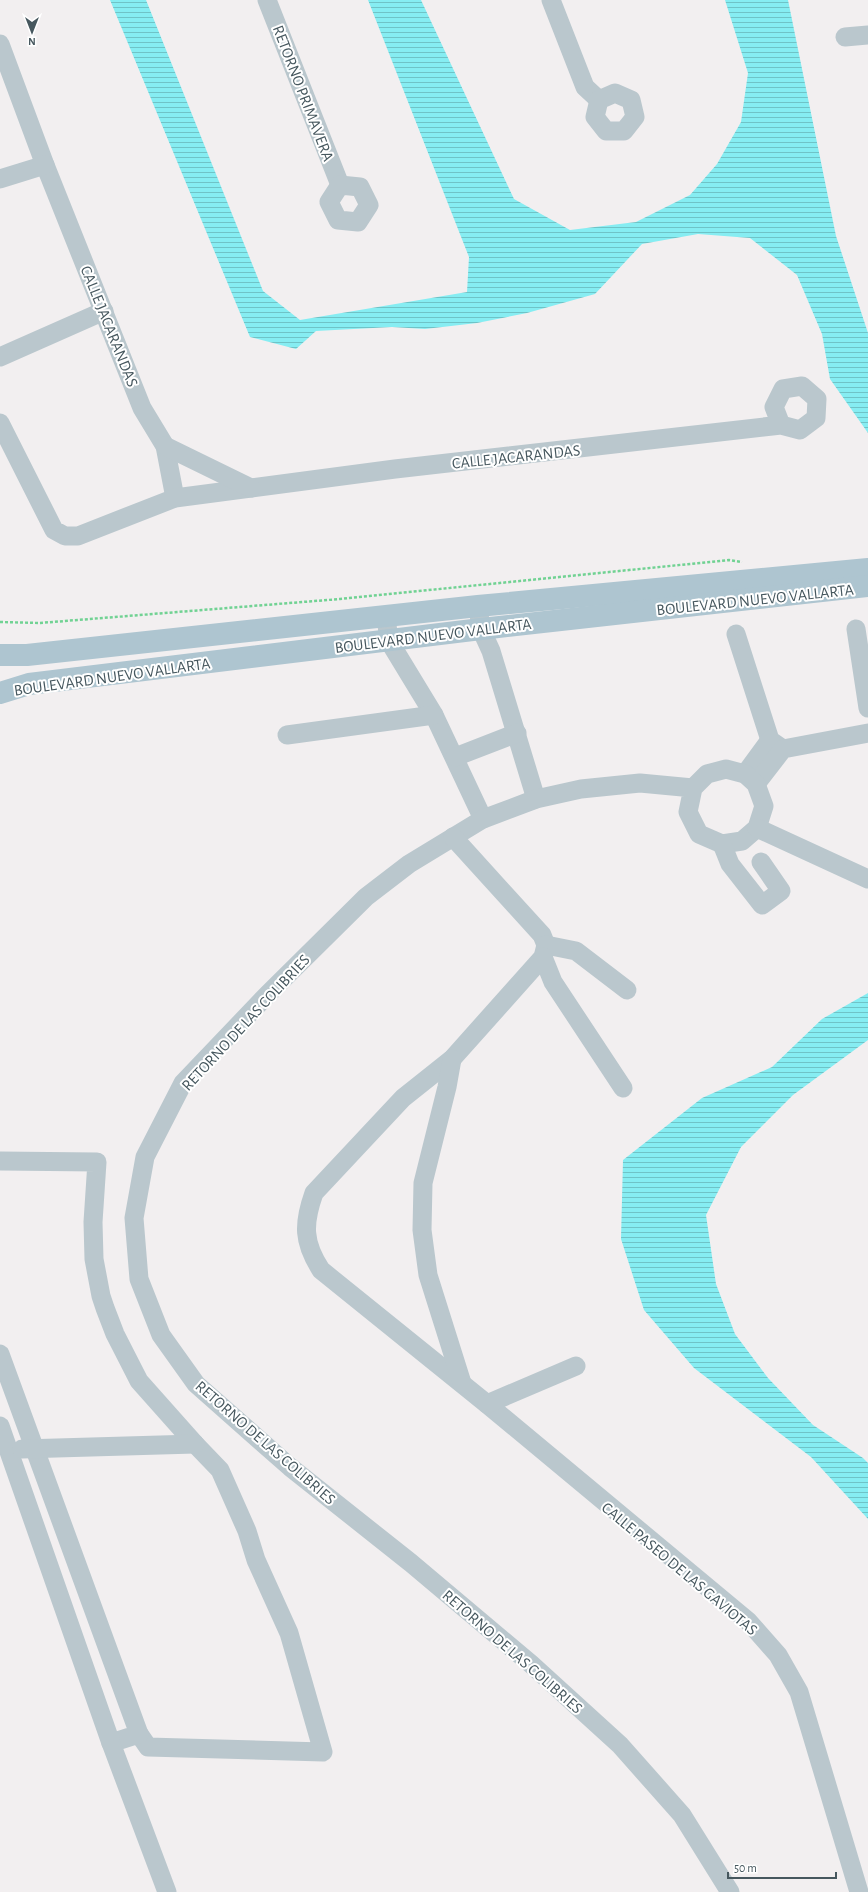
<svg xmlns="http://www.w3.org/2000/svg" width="868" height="1892" viewBox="0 0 868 1892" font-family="'Alegreya Sans',sans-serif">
  <defs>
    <pattern id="water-rules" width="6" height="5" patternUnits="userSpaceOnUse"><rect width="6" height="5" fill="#86edf2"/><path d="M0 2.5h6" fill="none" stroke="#6fc3c7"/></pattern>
  </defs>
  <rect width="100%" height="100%" fill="#f2eff0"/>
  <g fill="url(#water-rules)">
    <polygon points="110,0 146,0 263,291 300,320 467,292 469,257 368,0 421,0 514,199 570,230 636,222 690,195 717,164 741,122 748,73 725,0 788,0 836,236 868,333 868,433 830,379 822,334 797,275 750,238 698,234 642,244 595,294 527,313 477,323 425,329 392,327 316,331 296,349 250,337"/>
    <polygon points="868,993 868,1040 793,1095 741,1147 706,1215 716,1284 735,1334 768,1378 813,1425 863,1458 868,1463 868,1519 811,1457 694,1368 644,1310 621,1239 623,1160 702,1098 772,1067 822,1019"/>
  </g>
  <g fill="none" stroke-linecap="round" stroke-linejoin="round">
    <polyline stroke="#71d293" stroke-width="2.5" stroke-dasharray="3 2" stroke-linecap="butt" points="0,622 40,623 340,599 729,560 742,562"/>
    <g stroke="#bac7cd" stroke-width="19">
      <polyline points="267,0 340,185"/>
      <polyline points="551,0 585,87 599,100"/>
      <polyline points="845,37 868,35"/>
      <polyline points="0,44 45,165 142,408 165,446 175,498"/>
      <polygon points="615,93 631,100 635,117 624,131 606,131 595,117 599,100"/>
      <polyline points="0,179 45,165"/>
      <polygon points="340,185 360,187 369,205 358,222 338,220 329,202"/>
      <polyline points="0,357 104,311"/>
      <polyline points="0,423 54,530 65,536 78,536 175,498 395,469 781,425 800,430 816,418 817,399 802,386 783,389 774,407 781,425"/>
      <polyline points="165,446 251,488"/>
      <polyline points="478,606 481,629 491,651 536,799"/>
      <polyline points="386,617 389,641 434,715 483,819"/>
      <polyline points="856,629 868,708"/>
      <polyline points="736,634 770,740 783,749"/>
      <polyline points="287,735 434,715"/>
      <polyline points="455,757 517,733"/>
      <polyline points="745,774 770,740"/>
      <polyline points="756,784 783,749 868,733"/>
      <polyline points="693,788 688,812 699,834 722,844 742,841 757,828 764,806 756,784 745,774 726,769 707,774 693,788 640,783 581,789 536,799 483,819 409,864 366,897 267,995 183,1083 145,1157 134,1218 139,1279 161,1335 196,1384 290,1467 411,1563 531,1664 620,1745 682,1815 730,1892"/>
      <polyline points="757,828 868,879"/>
      <path d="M453,837L542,935L546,945L543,957L452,1059L403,1098L314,1193C303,1224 303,1242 321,1270L487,1404L748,1621L778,1655L799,1692L859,1892"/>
      <polyline points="722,844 730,864 762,905 781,891 761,862"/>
      <polyline points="546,945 576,951 627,990"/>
      <polyline points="543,957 553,982 623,1088"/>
      <polyline points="452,1059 447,1087 423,1183 422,1230 428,1275 462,1383"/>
      <polyline points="0,1161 97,1162 93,1222 94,1259 101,1296 105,1308 115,1334 139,1381 195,1444 220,1470 247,1531 256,1560 289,1633 323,1752 148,1747 139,1734"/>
      <polyline points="0,1354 139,1734 111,1743"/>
      <polyline points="487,1404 576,1366"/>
      <polyline points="0,1426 111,1743 167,1892"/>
      <polyline points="22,1449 195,1444"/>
    </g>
    <g stroke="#aec5d0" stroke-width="22">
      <polyline points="0,655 27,655 478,606 868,569"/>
      <polyline points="0,693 29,684 481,629 868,586"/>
    </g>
  </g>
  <g text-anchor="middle" stroke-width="4" stroke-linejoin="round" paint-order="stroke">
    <g font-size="16" fill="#46575e" stroke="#fff">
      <text transform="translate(304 93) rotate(69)" y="6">RETORNO PRIMAVERA</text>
      <text transform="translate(110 326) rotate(68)" y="6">CALLE JACARANDAS</text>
      <text transform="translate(516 456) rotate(-6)" y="6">CALLE JACARANDAS</text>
      <text transform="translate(755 599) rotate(-6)" y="6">BOULEVARD NUEVO VALLARTA</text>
      <text transform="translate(433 635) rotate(-7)" y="6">BOULEVARD NUEVO VALLARTA</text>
      <text transform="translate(112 676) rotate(-8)" y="6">BOULEVARD NUEVO VALLARTA</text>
      <text transform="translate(245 1022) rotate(-47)" y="6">RETORNO DE LAS COLIBRIES</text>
      <text transform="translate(266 1442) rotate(41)" y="6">RETORNO DE LAS COLIBRIES</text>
      <text transform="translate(680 1568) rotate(40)" y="6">CALLE PASEO DE LAS GAVIOTAS</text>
      <text transform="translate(513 1651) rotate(41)" y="6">RETORNO DE LAS COLIBRIES</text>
    </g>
  </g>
  <g transform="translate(32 32) rotate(180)" stroke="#ffffff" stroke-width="3" paint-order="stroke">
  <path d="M0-3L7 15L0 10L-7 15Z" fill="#46575e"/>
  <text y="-6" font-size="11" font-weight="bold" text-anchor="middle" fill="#46575e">N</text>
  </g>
  <path d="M728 1872v6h108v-6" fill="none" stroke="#46575e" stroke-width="2"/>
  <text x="734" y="1872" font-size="12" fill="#46575e" stroke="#ffffff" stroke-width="3" paint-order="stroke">50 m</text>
</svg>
